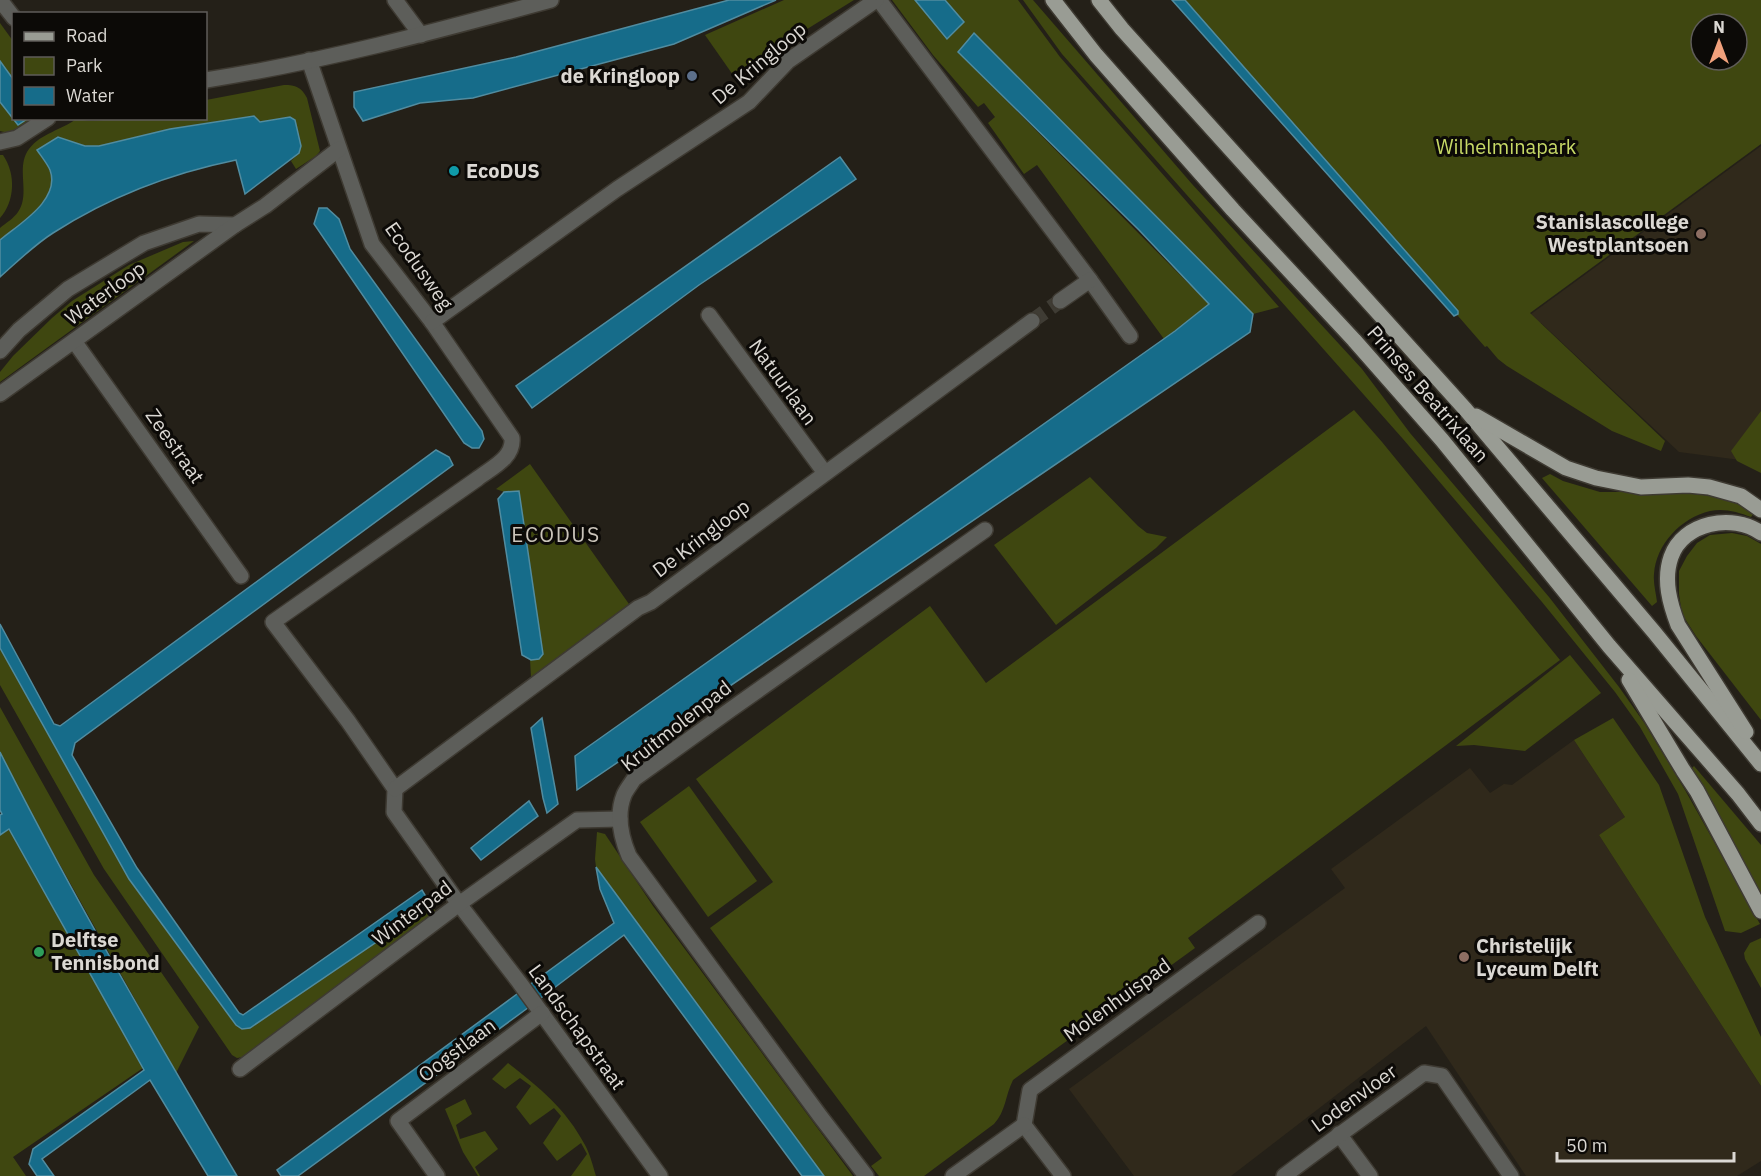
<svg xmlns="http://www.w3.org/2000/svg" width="1761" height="1176" viewBox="0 0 1761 1176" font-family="'IBM Plex Sans',sans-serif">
  <rect width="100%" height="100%" fill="#242018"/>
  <g fill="#30291b">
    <polygon points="1761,146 1761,455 1748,461 1679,452 1541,323 1505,349 1497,339"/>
    <polygon points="1574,740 1625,817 1599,835 1761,1086 1761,1161 1737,1176 1526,1176 1426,1026 1231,1176 1134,1176 1069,1089 1345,888 1331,869 1470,768 1490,793 1504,784 1512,785"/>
  </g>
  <g fill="#3f4710" fill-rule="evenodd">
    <polygon points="784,0 854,0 733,75 705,35"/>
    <polygon points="892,0 915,0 947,38 964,22 945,0 1018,0 1060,57 1279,307 1253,314 974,33 958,52 1209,304 1164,339 1037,165 1024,174 988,123 995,117 984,103 978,107 933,55"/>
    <polygon points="1023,0 1033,0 1192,184 1362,369 1410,433 1549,597 1619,687 1645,724 1685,790 1760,924 1741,933 1725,931 1678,794 1640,727 1615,692 1542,602 1403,439 1062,54"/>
    <path d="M1177,0H1761V144L1530,313L1665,441L1661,451L1612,431L1507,366L1498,359L1487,346L1485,347L1280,111ZM1701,24H1737V60H1701Z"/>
    <polygon points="0,23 13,41 13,79 0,61"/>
    <path d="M284,85C296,85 301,87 307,98L320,151L316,156L296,169L291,161C307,146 299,139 295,120C280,112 268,130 253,116L170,129L99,146H85L58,137L37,150C41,156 47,163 50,171C61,200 19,224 0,240V228C6,223 14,218 18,212C31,193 15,168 29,149C41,133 62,130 76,119C90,122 102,121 116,118H206V100Z"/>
    <path d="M0,102L18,125L27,119H39C25,129 18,136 0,131Z"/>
    <path d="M0,155H3C16,174 15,201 0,218Z"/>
    <polygon points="194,241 0,382 0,372 13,356 52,318 72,301 129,265 183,242"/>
    <path d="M1354,410L1382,442L1560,660L1188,938L1195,948L1013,1080C1005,1096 1006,1111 994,1124L924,1176H879L871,1166L882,1158L710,928L773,882L696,779L930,606L986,683Z"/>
    <polygon points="1761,411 1761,473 1737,461 1731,451"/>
    <polygon points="530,464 629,604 531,677 530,659 531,660 543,654 519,492 504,492 496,489"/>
    <path d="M1550,474L1563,481L1600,492H1673L1712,496L1750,508L1755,512L1751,517C1738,512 1724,508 1710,511C1681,518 1656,544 1654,574C1653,583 1656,593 1657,602L1652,606L1542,478Z"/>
    <polygon points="1090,477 1138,526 1147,533 1167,537 1156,548 1056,625 994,545"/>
    <polygon points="1732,533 1747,536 1761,544 1761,720 1696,636 1682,614 1679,594 1679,571 1687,556 1697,543 1710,535"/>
    <polygon points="0,648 129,879 239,1027 250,1028 431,905 438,914 243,1057 237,1058 232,1055 104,869 0,685"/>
    <polygon points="1570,655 1601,693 1525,751 1474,745 1456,746"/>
    <polygon points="0,707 94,875 199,1027 176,1073 30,811 0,752"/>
    <polygon points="1613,718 1659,785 1705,917 1761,1037 1761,1086 1599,835 1625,817 1574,740"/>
    <polygon points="1694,766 1761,845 1761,895 1692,768"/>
    <polygon points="689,786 757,881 708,917 640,822"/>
    <polygon points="9,828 143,1068 13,1157 26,1176 0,1176 0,835"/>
    <polygon points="597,832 605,834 653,906 853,1176 824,1176 596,867 595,859"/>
    <polygon points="1761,938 1761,988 1745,959 1744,953 1750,943"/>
    <path d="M508,1063C539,1087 566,1109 585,1145C590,1154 593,1166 596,1176H571L587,1154L581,1143L557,1161L543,1143L561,1116L554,1108L530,1125L516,1107L531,1086L520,1078L505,1089L492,1079Z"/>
    <polygon points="465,1099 472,1114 456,1125 460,1139 485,1131 498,1149 475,1167 480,1176 478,1176 463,1152 445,1109"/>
  </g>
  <g fill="#166c8a" stroke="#518ca0" stroke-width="1.5">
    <polygon points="729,0 776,0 674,44 473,98 420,103 363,121 354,107 354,92 516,57"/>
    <polygon points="915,0 945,0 964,22 947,39"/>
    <polygon points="1172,0 1185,0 1458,311 1458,314 1454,316"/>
    <polygon points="974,33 1253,314 1250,332 577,790 575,756 1175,331 1209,304 1139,230 958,52"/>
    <polygon points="0,61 13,79 14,118 27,119 18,125 0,102"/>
    <path d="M254,116L260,122L290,117L295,120L301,146L299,153L245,194L236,160C172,173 109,197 53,233C34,245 17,262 0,277V240C19,224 61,200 50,170C47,163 41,156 37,150L58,137L85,146H99L170,129Z"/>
    <polygon points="840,157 856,179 699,285 532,408 516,386"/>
    <polygon points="319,208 327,208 339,219 350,249 482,431 484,439 479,448 472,448 464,443 314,224"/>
    <polygon points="436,450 449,457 453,465 75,743 72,755 137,868 239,1013 243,1015 422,890 431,905 250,1028 242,1029 236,1025 129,879 0,648 0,624 54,724 60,726"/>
    <polygon points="519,491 543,654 539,659 531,660 522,655 498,499 504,492"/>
    <polygon points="542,718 558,804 547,813 543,798 531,728"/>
    <path d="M0,752C73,897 155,1037 237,1176H208L150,1080L42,1159L54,1176H37L29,1164L33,1149L144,1070L9,829L0,835V815L2,814L0,810Z"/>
    <polygon points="529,801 538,816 481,860 471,848"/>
    <polygon points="596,867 824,1176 802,1176 624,935 525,1010 298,1176 281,1176 277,1170 614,923 600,889"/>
  </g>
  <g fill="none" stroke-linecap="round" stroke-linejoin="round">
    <polyline stroke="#3f3c34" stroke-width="15" stroke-dasharray="15 8" stroke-linecap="butt" points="1032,321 1060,301"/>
    <defs>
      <g id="street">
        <polyline points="0,0 14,18"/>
        <polyline points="395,0 421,35"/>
        <polyline points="879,0 1090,280 1130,336"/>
        <path d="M309,60L372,244L432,322L512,438C514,458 491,468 477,479L273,622L348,721L395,789L394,812L459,904L519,982L660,1176"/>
        <path d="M206,80C322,62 437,31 551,0"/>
        <polyline points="0,142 17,138 48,118"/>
        <polyline points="1060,301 1090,280"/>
        <polyline points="709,315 825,473"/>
        <polyline points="432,322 617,189 749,102 788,61 876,0"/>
        <polyline points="74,341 241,576"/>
        <polyline points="0,351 19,330 68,289 144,243 199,224 235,225"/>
        <polyline points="0,394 235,225 265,206 339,149"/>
        <polyline points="395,789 638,608 651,602 1032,321"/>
        <polyline points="240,1069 459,904 577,820 620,819"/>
        <polyline points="1024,1125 1030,1090 1258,923"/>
        <polyline points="1024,1125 1063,1176"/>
        <polyline points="1339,1134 1370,1176"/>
        <polyline points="437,1176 398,1121 542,1013"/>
        <path d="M866,1176L820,1116L629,856C621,837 616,815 624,795C626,790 631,784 634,779L730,710L985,530"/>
        <polyline points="953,1176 1024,1125"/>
        <path d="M1284,1176C1330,1141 1377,1108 1424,1073L1442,1076L1511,1176"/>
      </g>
      <g id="primary">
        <polyline points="1053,0 1096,55 1233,210 1354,340 1442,440 1609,646 1738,794 1761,824"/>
        <polyline points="1099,0 1122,29 1466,410 1654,632 1761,764"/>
        <polyline points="1476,416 1566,468 1596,478 1641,487 1688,485 1709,487 1741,496 1761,510"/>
        <polyline points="1629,680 1683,770 1697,791 1761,911"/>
        <path d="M1746,732L1678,625C1670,604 1663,580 1671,557C1683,522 1733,513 1761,533"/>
      </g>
    </defs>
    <use href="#street" stroke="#3e3a32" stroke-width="18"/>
    <use href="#primary" stroke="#3e3a32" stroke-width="18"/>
    <use href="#street" stroke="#5d5e5a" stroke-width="15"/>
    <use href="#primary" stroke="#999c94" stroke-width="15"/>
  </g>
  <circle fill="#5c6f8a" stroke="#0c0a07" stroke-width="2" cx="692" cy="76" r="6"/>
  <circle fill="#0f9aa8" stroke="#0c0a07" stroke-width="2" cx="454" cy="171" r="6"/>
  <g fill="#8d6e63" stroke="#0c0a07" stroke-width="2">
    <circle cx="1701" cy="234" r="6"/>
    <circle cx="1464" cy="957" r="6"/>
  </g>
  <circle fill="#2e9e5b" stroke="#0c0a07" stroke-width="2" cx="39" cy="952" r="6"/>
  <g text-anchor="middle" stroke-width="6" stroke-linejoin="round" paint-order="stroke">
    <g font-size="20" fill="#dbd8d3" stroke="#0c0a07">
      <text transform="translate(759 63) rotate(-40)" y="7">De Kringloop</text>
      <text transform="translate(419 266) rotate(55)" y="7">Ecodusweg</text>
      <text transform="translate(105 293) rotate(-36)" y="7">Waterloop</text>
      <text transform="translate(783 382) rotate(54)" y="7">Natuurlaan</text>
      <text transform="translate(1428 394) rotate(49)" y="7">Prinses Beatrixlaan</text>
      <text transform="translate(175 446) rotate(55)" y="7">Zeestraat</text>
      <text transform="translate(701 538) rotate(-37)" y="7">De Kringloop</text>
      <text transform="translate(676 726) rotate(-38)" y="7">Kruitmolenpad</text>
      <text transform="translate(412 913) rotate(-37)" y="7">Winterpad</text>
      <text transform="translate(1117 1000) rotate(-36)" y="7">Molenhuispad</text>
      <text transform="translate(577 1027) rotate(54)" y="7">Landschapstraat</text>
      <text transform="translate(457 1050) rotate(-37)" y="7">Oogstlaan</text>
      <text transform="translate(1354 1098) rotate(-36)" y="7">Lodenvloer</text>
    </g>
    <g font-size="20" font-weight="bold" fill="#dbd8d3" stroke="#0c0a07" text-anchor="start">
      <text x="680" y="83" text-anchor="end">de Kringloop</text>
      <text x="466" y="178">EcoDUS</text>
      <text x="1689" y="229" text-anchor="end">Stanislascollege<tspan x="1689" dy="23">Westplantsoen</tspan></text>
      <text x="51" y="947">Delftse<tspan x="51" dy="23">Tennisbond</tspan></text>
      <text x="1476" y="953">Christelijk<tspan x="1476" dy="23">Lyceum Delft</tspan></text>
    </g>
    <g font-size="20" fill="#c7d966" stroke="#0c0a07">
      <text x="1506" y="154">Wilhelminapark</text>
    </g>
    <g font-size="21" letter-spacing="1.5" fill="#cac4ba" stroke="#0c0a07">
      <text x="556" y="542">ECODUS</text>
    </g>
  </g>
  <rect x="12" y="12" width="195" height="108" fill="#0c0a07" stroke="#5f5c59" stroke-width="1.5"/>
  <rect x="24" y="32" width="30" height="9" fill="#999c94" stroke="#5f5c59" stroke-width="1.5"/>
  <text x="66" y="42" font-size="18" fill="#dbd8d3">Road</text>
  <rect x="24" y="57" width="30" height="18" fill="#3f4710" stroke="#5f5c59" stroke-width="1.5"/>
  <text x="66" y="72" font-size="18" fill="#dbd8d3">Park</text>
  <rect x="24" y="87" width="30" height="18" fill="#166c8a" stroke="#5f5c59" stroke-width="1.5"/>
  <text x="66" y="102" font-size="18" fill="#dbd8d3">Water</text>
  <g transform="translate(1719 42)"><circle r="28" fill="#0c0a07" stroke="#5f5c59" stroke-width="1.5"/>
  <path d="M0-4.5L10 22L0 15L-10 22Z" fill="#f1a17c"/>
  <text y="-9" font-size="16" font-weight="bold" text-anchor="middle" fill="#dbd8d3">N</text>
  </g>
  <path d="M1557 1152v9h177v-9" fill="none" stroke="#dbd8d3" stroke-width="3"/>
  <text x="1566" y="1152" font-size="18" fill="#dbd8d3" stroke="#0c0a07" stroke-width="4.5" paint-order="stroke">50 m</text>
</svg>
